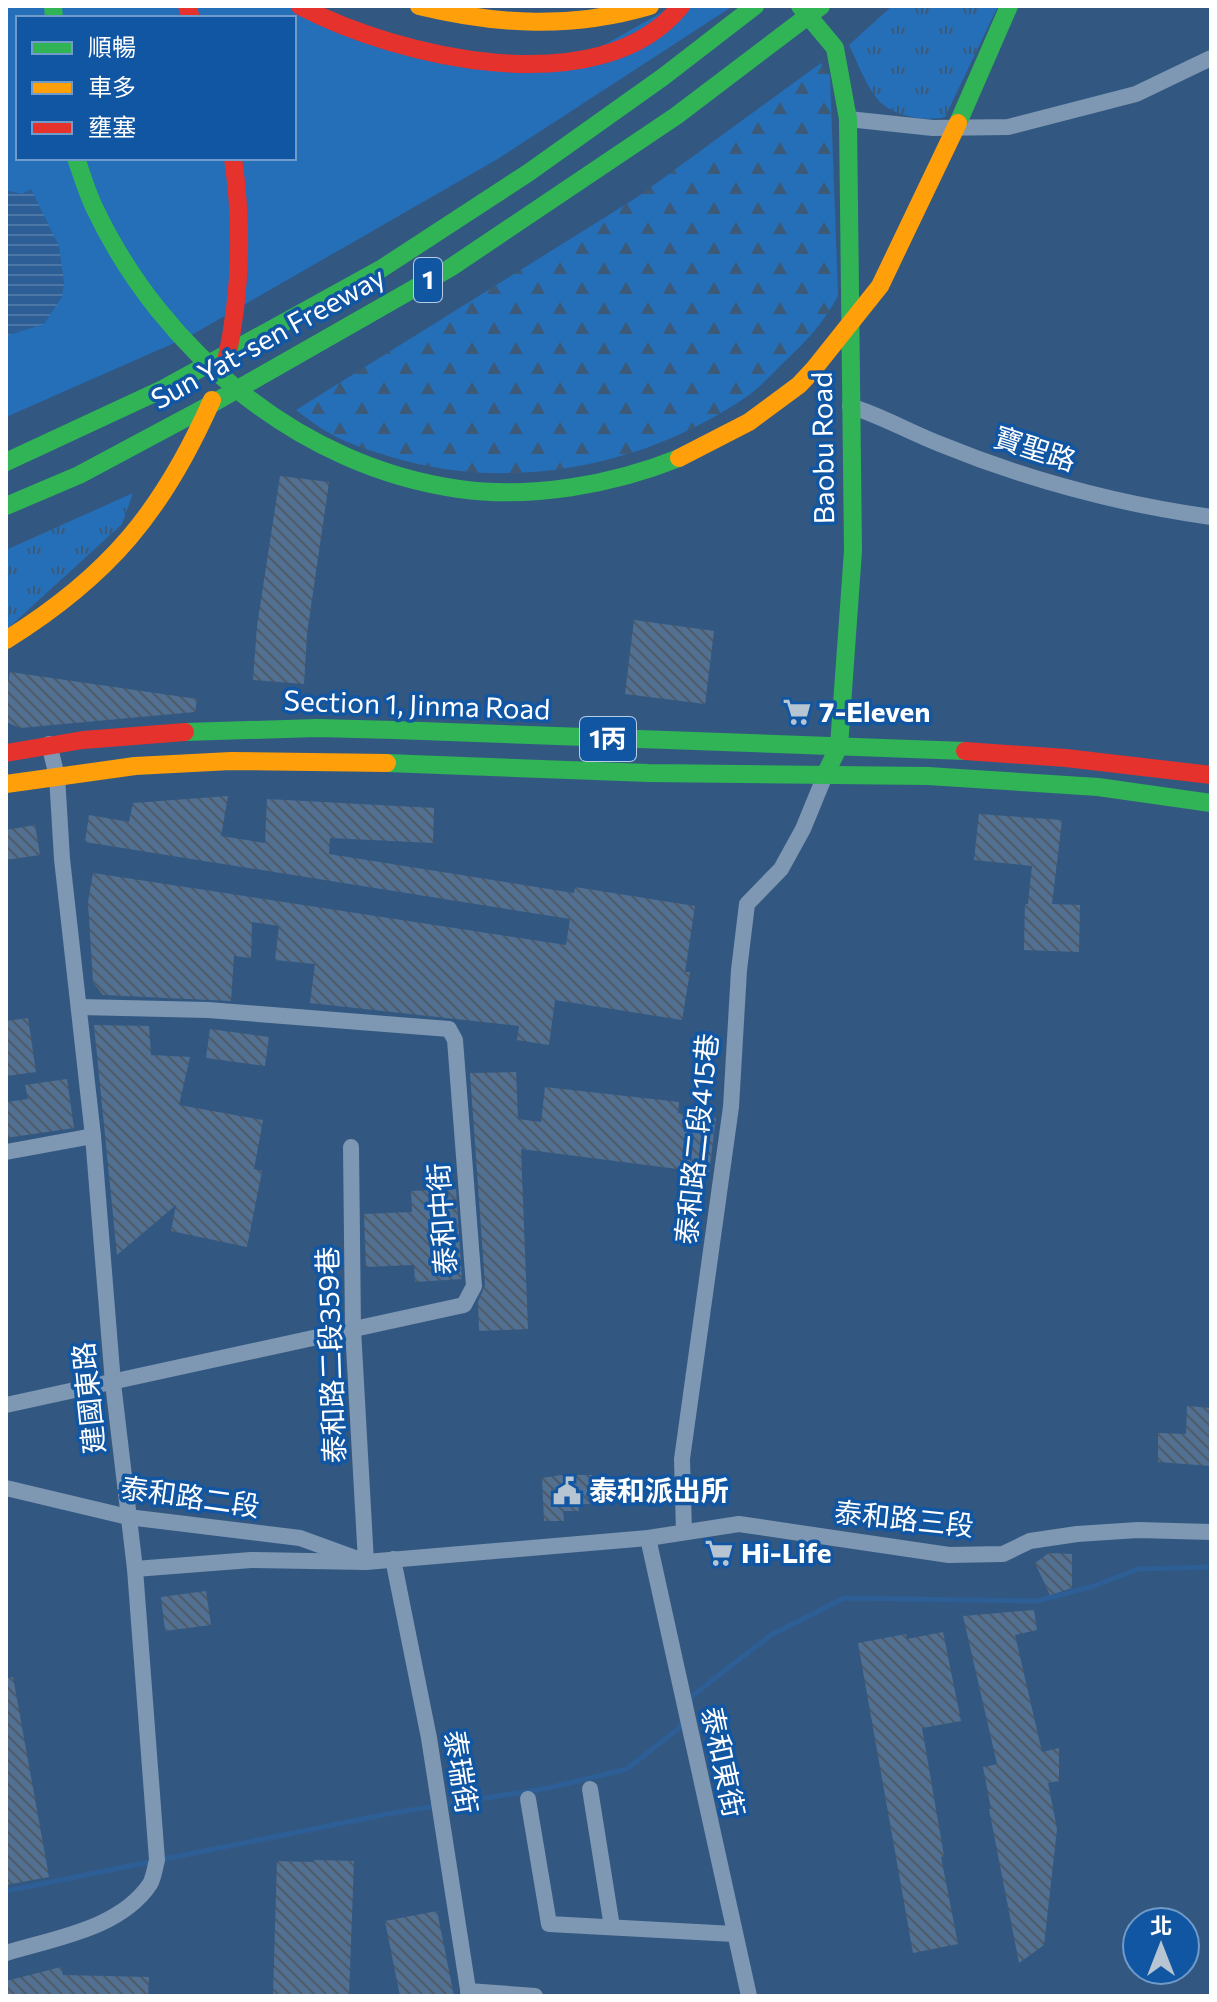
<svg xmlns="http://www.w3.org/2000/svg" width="1217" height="2002" viewBox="0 0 1217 2002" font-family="Commissioner,'Noto Sans TC',sans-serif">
  <defs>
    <pattern id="grass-tufts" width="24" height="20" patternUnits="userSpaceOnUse" patternTransform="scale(2)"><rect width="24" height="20" fill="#256eb8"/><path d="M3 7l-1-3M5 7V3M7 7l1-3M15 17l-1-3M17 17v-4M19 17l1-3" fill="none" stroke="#3c5a77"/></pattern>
    <pattern id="forest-firs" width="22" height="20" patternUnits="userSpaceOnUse" patternTransform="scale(2)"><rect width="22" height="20" fill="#256eb8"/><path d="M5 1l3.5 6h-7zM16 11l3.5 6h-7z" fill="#3c5a77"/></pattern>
    <pattern id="water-rules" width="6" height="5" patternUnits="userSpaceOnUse" patternTransform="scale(2)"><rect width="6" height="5" fill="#2d5e95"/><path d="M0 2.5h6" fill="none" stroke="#4c76a5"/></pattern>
    <pattern id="building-back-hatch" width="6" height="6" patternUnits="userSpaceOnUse" patternTransform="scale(2)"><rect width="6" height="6" fill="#527091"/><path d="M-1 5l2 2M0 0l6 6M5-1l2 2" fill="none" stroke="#4e5a68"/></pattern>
  </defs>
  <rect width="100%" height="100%" fill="#325882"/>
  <g fill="url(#grass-tufts)">
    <path d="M892,6H998L945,117C923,122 889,116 875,96C864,81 857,61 849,45Z"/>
    <polygon points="133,493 122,524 6,630 6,550"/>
  </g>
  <path fill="url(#forest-firs)" d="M821,63L830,76L838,296C820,328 806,341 780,366C770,376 760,387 749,395C646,467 508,494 388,456C369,450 348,444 331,434C318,427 307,418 296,410L636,198Z"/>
  <path fill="#256eb8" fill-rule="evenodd" d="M6,6H293L401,48L574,62L673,6H733L496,160L188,337L6,417ZM18,18H294V158H18Z"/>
  <polygon fill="url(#water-rules)" points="31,189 59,246 64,282 62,297 44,324 6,336 6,190 22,194"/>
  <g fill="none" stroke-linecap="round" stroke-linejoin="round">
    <g stroke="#2d5e95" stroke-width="5">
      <polyline points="690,1701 692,1696 771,1635 844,1598 1037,1601 1094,1586 1138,1569 1211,1567"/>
      <polyline points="6,1891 387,1814 548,1788 627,1769 679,1728 683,1717"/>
    </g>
  </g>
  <g fill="url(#building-back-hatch)">
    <polygon points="280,476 329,482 307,634 304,684 253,680 257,626"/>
    <polygon points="634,620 714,631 705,704 625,694"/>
    <polygon points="10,672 197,699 195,712 20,728 6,722 6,694"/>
    <polygon points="228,796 221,836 265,843 267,799 434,808 433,843 330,838 329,854 574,893 575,887 695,906 685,972 690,972 682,1020 555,1000 549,1045 517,1040 519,1026 310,1003 315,964 275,960 279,926 252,922 251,958 234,956 231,1001 103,995 93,982 88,902 93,873 566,945 570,919 85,842 89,815 129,822 133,803"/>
    <polygon points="979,814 1062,820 1052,904 1080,905 1079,952 1024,950 1025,904 1028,904 1032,866 974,860"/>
    <polygon points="35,825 40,855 6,860 6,830"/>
    <polygon points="28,1018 36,1072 6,1076 6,1021"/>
    <polygon points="94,1025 149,1026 151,1055 190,1057 179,1105 263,1120 254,1169 262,1171 247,1247 171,1231 176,1205 117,1255"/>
    <polygon points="210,1029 269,1037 265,1066 206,1058"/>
    <polygon points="516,1072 518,1119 541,1122 545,1087 679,1102 678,1113 716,1118 709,1173 521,1149 528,1329 479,1331 478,1302 485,1285 470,1073"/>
    <polygon points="67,1079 74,1128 6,1138 6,1102 28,1099 25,1085"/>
    <polygon points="456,1189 462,1279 415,1282 414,1265 366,1267 364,1214 412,1212 411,1191"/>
    <polygon points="1187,1406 1211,1408 1211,1466 1158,1462 1158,1433 1186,1434"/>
    <polygon points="561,1475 592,1475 592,1504 578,1504 579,1511 563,1511 564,1521 544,1521 542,1478"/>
    <polygon points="1049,1553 1072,1554 1072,1588 1050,1595 1035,1563"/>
    <polygon points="206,1591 211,1625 165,1631 161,1597"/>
    <polygon points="1034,1610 1037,1630 1015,1635 1042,1752 1059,1748 1059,1781 1048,1783 1057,1829 1044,1945 1019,1963 989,1809 991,1809 983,1767 997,1764 963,1616"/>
    <polygon points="943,1632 961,1721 922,1728 944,1856 941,1857 958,1944 913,1953 858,1643 906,1634 907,1639"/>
    <polygon points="13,1677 49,1877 6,1885 6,1678"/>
    <polygon points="314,1860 354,1861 349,1996 273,1996 277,1861 314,1862"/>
    <polygon points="437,1911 454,1996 400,1996 385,1921"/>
    <polygon points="61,1967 63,1975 149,1977 148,1996 6,1996 6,1981"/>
  </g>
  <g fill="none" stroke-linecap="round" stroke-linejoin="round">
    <g stroke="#7e97b2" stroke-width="16">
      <polyline points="848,119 933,128 1008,127 1136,94 1211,58"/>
      <path d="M850,406C882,416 909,432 940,444C1028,480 1118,504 1211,517"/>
      <polyline points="6,1152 93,1136"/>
      <polyline points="6,1405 464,1305 474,1286 455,1040 449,1029 208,1010 80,1007"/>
      <polyline points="6,1488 128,1517 300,1538 366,1562 353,1329 351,1147"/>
      <polyline points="684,1532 682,1459 731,1107 739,970 747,904 781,869 803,829 826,773"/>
      <polyline points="648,1538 749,1996"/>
      <polyline points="393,1559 429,1738 469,1996"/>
      <polyline points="135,1569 251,1560 366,1562 648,1538 739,1524 949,1555 1003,1554 1030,1541 1077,1534 1138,1530 1211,1532"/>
      <polyline points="590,1789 612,1927"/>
      <polyline points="528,1799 549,1924 734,1934"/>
      <path d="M6,1953C54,1938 120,1929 150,1884C154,1877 155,1867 157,1860L135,1569L113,1383L93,1136L62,859L57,776L49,744"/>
      <polyline points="468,1991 535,1996"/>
    </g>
    <g stroke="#30b455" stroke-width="18">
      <polyline points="53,6 54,18"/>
      <polyline points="800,6 835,48 848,119 853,551 839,746 826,773"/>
      <polyline points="958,123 1009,6"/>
      <path d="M76,158C82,175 87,193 95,209C163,352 301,467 459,489C531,499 612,485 679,458"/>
      <polyline points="6,462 163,389 381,269 528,173 663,77 755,6"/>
      <polyline points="6,506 79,475 208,406 450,268 676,116 821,6"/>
      <polyline points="185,732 317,728 395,730 965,751"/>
      <polyline points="387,763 648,773 928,776 1098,787 1211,803"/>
    </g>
    <g stroke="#ff9f0a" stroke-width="18">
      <path d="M419,6C497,25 573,29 650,6"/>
      <polyline points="679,458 749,422 799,385 813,370 880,286 958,123"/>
      <path d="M6,640C109,576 163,511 212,400"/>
      <polyline points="6,784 135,766 231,761 387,763"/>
    </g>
    <g stroke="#e5322d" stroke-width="18">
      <polyline points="187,6 191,18"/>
      <path d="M300,6C397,57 600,106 681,6"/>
      <path d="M226,362C241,294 243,227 233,158"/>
      <polyline points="965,751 1066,758 1211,775"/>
      <polyline points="6,753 83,740 185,732"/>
    </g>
  </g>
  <defs>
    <symbol id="supermarket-bare" viewBox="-9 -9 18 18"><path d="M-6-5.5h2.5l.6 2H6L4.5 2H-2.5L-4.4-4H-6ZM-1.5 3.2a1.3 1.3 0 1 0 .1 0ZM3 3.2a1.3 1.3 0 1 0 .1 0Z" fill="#b7c5d3" stroke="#1156a3" stroke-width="2.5" paint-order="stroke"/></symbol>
    <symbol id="civic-bare" viewBox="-9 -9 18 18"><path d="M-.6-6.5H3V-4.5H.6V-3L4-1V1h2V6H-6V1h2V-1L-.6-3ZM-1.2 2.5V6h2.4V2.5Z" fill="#b7c5d3" stroke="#1156a3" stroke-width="2.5" paint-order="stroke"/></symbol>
  </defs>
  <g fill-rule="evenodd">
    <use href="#supermarket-bare" x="777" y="692" width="40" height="40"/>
    <use href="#civic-bare" x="547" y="1471" width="40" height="40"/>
    <use href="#supermarket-bare" x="699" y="1533" width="40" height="40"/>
  </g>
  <g text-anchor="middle" stroke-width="7" stroke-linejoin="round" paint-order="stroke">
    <g fill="#1156a3" stroke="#b8cce3" stroke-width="2">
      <rect x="414" y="258" width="28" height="44" rx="6"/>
      <rect x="580" y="717" width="56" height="44" rx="6"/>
    </g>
    <g font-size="26" font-weight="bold" fill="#fff">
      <text x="428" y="289">1</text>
      <text x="608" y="748">1丙</text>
    </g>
    <g font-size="28" fill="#fff" stroke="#1156a3">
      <text transform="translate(268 338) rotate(-29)" y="10">Sun Yat-sen Freeway</text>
      <text transform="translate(823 448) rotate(-91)" y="10">Baobu Road</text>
      <text transform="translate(1035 449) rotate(18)" y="10">寶聖路</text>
      <text transform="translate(417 705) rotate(2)" y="10">Section 1, Jinma Road</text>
      <text transform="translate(697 1139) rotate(-84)" y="10">泰和路二段415巷</text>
      <text transform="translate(442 1219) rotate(-94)" y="10">泰和中街</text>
      <text transform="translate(331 1355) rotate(-92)" y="10">泰和路二段359巷</text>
      <text transform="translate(89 1398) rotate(-96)" y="10">建國東路</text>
      <text transform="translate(190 1497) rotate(8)" y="10">泰和路二段</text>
      <text transform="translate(904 1519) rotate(6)" y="10">泰和路三段</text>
      <text transform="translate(723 1762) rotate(78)" y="10">泰和東街</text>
      <text transform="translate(461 1772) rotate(81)" y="10">泰瑞街</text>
    </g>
    <g font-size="28" font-weight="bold" fill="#fff" stroke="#1156a3" text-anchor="start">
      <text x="819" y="722">7-Eleven</text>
      <text x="589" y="1501">泰和派出所</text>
      <text x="741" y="1563">Hi-Life</text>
    </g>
  </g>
  <rect width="1217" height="2002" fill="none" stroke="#ffffff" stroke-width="16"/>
  <rect x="16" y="16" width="280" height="144" fill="#1156a3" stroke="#709ac8" stroke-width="2"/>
  <rect x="32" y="42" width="40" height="12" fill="#30b455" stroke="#709ac8" stroke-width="2"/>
  <text x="88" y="56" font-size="24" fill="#ffffff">順暢</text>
  <rect x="32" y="82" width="40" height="12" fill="#ff9f0a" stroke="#709ac8" stroke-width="2"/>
  <text x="88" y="96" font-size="24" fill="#ffffff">車多</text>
  <rect x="32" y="122" width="40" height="12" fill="#e5322d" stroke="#709ac8" stroke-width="2"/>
  <text x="88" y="136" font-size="24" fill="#ffffff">壅塞</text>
  <g transform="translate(1161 1946)"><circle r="38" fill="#1156a3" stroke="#709ac8" stroke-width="2"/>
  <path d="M0-6L14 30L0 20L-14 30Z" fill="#b7c5d3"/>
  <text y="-12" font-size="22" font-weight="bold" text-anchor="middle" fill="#ffffff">北</text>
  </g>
</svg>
